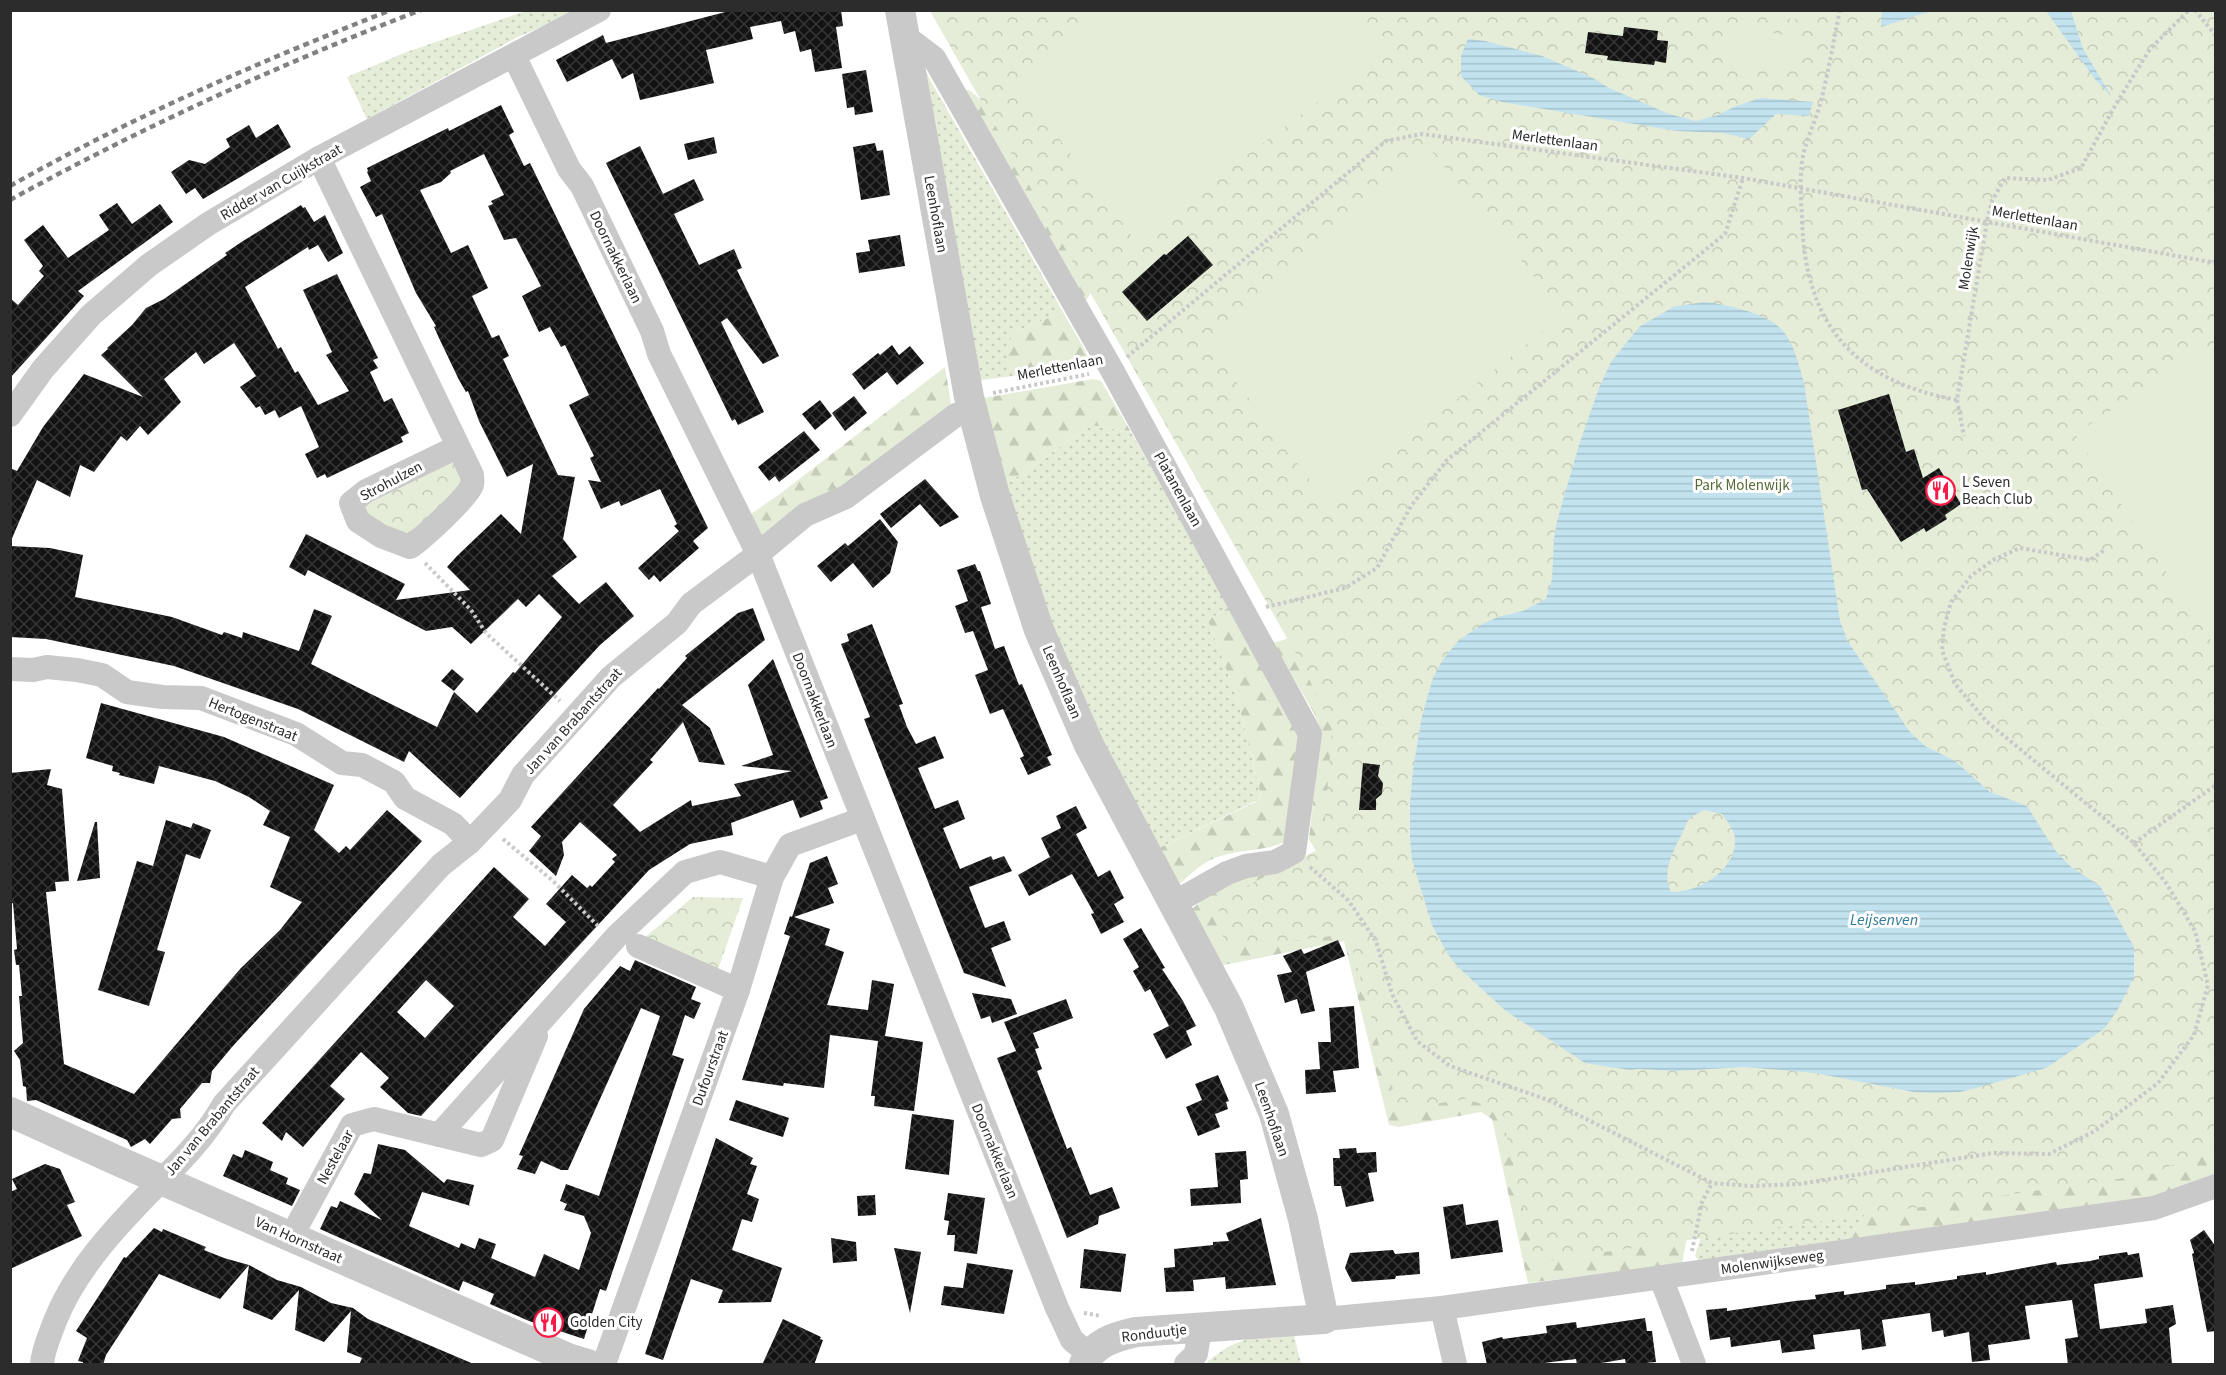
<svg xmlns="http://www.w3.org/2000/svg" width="2226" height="1375" viewBox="0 0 2226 1375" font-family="'Source Sans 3',sans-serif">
  <defs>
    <pattern id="grass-dots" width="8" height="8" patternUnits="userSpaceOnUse" patternTransform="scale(1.5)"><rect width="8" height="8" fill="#e5ecd7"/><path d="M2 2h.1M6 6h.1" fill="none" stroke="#c5cbb9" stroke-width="1.8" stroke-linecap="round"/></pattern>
    <pattern id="forest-firs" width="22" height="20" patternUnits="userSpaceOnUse" patternTransform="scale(1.5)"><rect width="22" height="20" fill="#e5ecd7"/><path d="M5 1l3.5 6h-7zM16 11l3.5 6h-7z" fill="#c5cbb9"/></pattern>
    <pattern id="park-crowns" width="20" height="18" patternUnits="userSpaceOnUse" patternTransform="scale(1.5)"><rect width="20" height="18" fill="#e5ecd7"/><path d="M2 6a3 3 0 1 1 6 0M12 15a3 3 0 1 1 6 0" fill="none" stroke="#c5cbb9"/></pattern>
    <pattern id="water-rules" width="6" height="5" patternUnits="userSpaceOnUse" patternTransform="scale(1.5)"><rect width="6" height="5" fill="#c1e2ee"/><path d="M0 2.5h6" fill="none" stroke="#a6c2cc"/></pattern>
    <pattern id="building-cross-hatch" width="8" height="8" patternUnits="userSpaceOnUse" patternTransform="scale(1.5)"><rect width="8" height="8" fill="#131313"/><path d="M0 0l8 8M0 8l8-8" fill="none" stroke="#363636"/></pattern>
  </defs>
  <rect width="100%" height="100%" fill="#fff"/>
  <g fill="url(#grass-dots)">
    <polygon points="526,11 578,11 518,37 367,119 347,77 404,53"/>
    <polygon points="921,64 1063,312 1016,331 1009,364 1013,376 974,381"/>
    <polygon points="1091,425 1131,432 1231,606 1208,620 1238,701 1261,795 1258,800 1157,849 1082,702 1051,630 1001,488"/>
    <polygon points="2004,1189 1925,1206 1891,1207 1852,1239 1699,1261 1695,1256 1715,1192"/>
    <path d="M1294,1335L1301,1364H1205C1236,1337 1254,1336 1294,1335Z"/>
  </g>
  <g fill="url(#forest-firs)">
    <polygon points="963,90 969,90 982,101 1105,270 1082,307"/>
    <path d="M1063,312L1086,352L1089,364L1013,376C1007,361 1004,344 1016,331Z"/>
    <polygon points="945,367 951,404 813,516 762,536 751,514 781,493"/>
    <polygon points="1093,379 1101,381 1131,432 1091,425 1001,488 978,399"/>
    <path d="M1231,606L1301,735L1285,842C1265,851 1245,849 1224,855C1205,859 1191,874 1177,886L1157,849L1258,801L1261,795L1238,701L1208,620Z"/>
    <polygon points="1290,638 1361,713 1321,860 1309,839 1320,740 1319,726 1314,713 1273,643"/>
    <polygon points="1284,870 1694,1199 1682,1264 1528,1283 1492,1119 1481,1112 1399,1127 1389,1125 1344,941 1219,966 1191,910 1214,889 1230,880"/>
    <polygon points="2215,1108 2215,1177 2184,1193 1852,1239 1854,1228 1871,1212 1891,1207 1925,1206 2004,1189"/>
  </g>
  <g fill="url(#park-crowns)">
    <polygon points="930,11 2215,11 2215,1145 2153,1174 1535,1262 1501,1110 1466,1099 1397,1110 1348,934 1225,949 1217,901 1323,847 1332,728 1304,668"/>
    <polygon points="450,461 459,465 462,490 405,537 365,513 366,505 370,498"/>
    <polygon points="693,897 743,898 715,978 643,939"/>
  </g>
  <g fill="#e5ecd7">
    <polygon points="1731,10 1807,10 1807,11 1806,21"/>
    <polygon points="1107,11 1354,11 1385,51 1135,240 1015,80"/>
    <polygon points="1729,28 1804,37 1800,72 1725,63"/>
    <polygon points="1430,149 1565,314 1327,502 1206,342"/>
    <polygon points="2215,342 2215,646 2075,434"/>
  </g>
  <g fill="url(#water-rules)" fill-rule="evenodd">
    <polygon points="1882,11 1882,10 1931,11 1881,27"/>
    <polygon points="2046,11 2071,11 2083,49 2112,97 2095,79"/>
    <polygon points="1468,39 1485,41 1542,56 1593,78 1609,88 1632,98 1669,114 1696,121 1718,115 1736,106 1761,98 1813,102 1809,116 1776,114 1749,139 1723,133 1677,131 1502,102 1479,95 1461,76 1461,56"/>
    <path d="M1704,302C1725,304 1770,314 1783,331C1795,346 1799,366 1804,383L1840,621L1848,642L1910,732L1925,746L1955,761L1990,792L2027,806L2054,849L2071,867L2100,886L2134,947V977L2117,1011L2104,1029L2046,1068L1976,1088L1960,1092L1936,1093L1914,1092L1815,1073L1744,1067L1677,1071L1639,1069L1630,1070L1585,1063L1506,1011L1458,967L1447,953L1432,925L1412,860L1410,837V803L1413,770L1422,716L1433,678L1442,661L1458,641L1481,625L1498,617L1523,611L1546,599L1552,579L1554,540L1557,521L1579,445L1599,388L1611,362L1639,327L1673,307ZM1704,810L1722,814C1727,820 1735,831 1735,839C1737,870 1698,893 1671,892C1659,867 1679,844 1687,822L1691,817Z"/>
  </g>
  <g fill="url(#building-cross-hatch)" fill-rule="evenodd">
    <polygon points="733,10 841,10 843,26 836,27 842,68 815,72 811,49 800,52 795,31 784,34 781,21 750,27 753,39 706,50 714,83 640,100 633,73 622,79 612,59 567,82 556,60 603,35 606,43"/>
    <polygon points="1624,27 1658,31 1657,40 1668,41 1666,63 1655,61 1654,65 1607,60 1608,56 1585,53 1588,32 1623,36"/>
    <polygon points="866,70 873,112 855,115 854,107 847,108 842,74"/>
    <polygon points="501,105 514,132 509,135 524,166 530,163 708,528 693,541 699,548 660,582 654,575 649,580 638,568 679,531 674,526 677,524 660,489 621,506 619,501 601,509 588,480 601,482 590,458 594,456 569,405 589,395 565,345 561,347 550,327 539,332 522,296 541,286 516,238 504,240 488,206 493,204 491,201 504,195 484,154 450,171 451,173 441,182 420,190 451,253 468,245 488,288 472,296 492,338 499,335 509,356 503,359 558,475 575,477 563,539 577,557 552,576 579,604 606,582 634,616 600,645 460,798 409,751 404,762 298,709 174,666 46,639 10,637 10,546 50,548 83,555 75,597 172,617 222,635 224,632 242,638 243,632 299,651 314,609 332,616 311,664 437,727 454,692 477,713 513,672 515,673 562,617 539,594 526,607 518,599 471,644 452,627 426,631 308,570 305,576 289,567 306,534 405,584 396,600 470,590 447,567 457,556 501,514 521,534 533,464 507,477 479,421 468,391 466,392 459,380 439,338 434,327 436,326 416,293 382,214 376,217 360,187 371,181 367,172 368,171 367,168 448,128 449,131"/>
    <polygon points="278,124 291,147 203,199 195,188 186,194 171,172 189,160 205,164 230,147 226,139 249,125 256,138"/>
    <polygon points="714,137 717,153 688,160 684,144"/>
    <polygon points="875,143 877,151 883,150 890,195 861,200 853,147"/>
    <polygon points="640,146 663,194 694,179 704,200 674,214 699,265 734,249 742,268 737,270 779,356 763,364 727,318 721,322 764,412 738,425 735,419 732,421 606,163"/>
    <polygon points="117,203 132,224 160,204 173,222 78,291 84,296 10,378 10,298 18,305 44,276 39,271 43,266 24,240 43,225 68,258 109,230 99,215"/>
    <polygon points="301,205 303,208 305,207 314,222 325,215 343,253 328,262 318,245 309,250 308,247 245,287 278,349 281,347 295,373 298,371 318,405 349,391 326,355 332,352 303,290 337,274 378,358 373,360 378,368 370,372 384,402 392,398 409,433 401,437 403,442 327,478 325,474 317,478 305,454 319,447 301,406 279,418 275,410 265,415 260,406 256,408 240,387 256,376 234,343 204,364 196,352 164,379 181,402 148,435 140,426 127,441 121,436 94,472 80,465 70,497 37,480 10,543 10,468 17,471 43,427 84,374 143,397 101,355 108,349 107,348 132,325 146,308 164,299 227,255 225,253 243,241"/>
    <polygon points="900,235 905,266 859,273 856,253 870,251 868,240"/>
    <polygon points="1188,236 1213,265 1147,321 1122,292 1164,254 1166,255"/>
    <polygon points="892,345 899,355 910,346 924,363 897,385 887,372 864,390 852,374 878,353 880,355"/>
    <polygon points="1889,394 1906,452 1914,449 1923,478 1939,468 1961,504 1945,515 1947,519 1926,532 1924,528 1901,542 1867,489 1862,490 1838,410"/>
    <polygon points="854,396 867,413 845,431 832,413"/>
    <polygon points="820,400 832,416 815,430 802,414"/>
    <polygon points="804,431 820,450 779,482 775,476 769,481 758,467"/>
    <polygon points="925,479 959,517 940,527 920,504 891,528 880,514"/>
    <polygon points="880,519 898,542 890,573 873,588 853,563 831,582 817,566 845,543 848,546"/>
    <polygon points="975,564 978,571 980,571 991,604 981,607 995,649 1004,646 1019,685 1022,684 1052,755 1047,757 1051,765 1028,775 1020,758 1024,756 1003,709 990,714 975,675 988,670 973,631 965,633 955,606 968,601 957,570"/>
    <path d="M753,608L765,640L682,705L710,728L725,765L699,762L683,722L650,760L653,762L613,805L640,832L691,800L692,806L741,796L734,784L792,771L741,766L773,755L748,685L773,659L828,798L820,801L823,809L800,818L793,800L731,823L733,835L690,844L649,870L421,1116L408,1113L380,1087L389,1078L361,1052L330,1086L345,1099L303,1147L286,1132L282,1141L262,1123L494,867L529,899L513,917L545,946L566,922L546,904L572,875L587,888L590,885L592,887L615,862L612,859L617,855L580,822L562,842L564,855L556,876L529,851L541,836L531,827L658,688L659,689L687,658L685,656L738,613ZM426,980L454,1006L425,1038L397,1012Z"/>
    <polygon points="872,624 903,704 899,705 907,727 916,744 935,736 944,758 918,768 935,809 958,800 965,819 943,828 960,869 991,856 993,860 1004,856 1012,871 969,887 985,928 1004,921 1011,940 991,948 1006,987 964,973 864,719 870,717 841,644 849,641 847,634"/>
    <polygon points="452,669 464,679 454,691 441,681"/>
    <polygon points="101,703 224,737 334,785 314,830 339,853 346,846 350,850 387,810 422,841 232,1047 212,1071 210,1083 202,1083 180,1109 181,1118 172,1119 150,1144 145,1139 131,1147 127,1140 36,1100 27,1101 26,1087 23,1086 20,1060 14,1051 23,1043 19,996 22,996 19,965 16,965 14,950 17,949 13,903 10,904 10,773 51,769 47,785 62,789 69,881 55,882 56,891 46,892 64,1064 134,1094 217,996 241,968 280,930 302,902 270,887 290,837 263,825 270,811 249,797 215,781 159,766 154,784 119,775 120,773 112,771 113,766 86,758"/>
    <polygon points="1363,763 1380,765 1378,776 1383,783 1382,794 1376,799 1376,810 1359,810"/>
    <polygon points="1076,806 1087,828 1076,834 1098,877 1110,870 1124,898 1114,904 1124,922 1101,934 1091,914 1094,913 1072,874 1029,896 1018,875 1050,857 1041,838 1061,828 1056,816"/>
    <polygon points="166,820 191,828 193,823 211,830 200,859 186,854 157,950 165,952 149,1006 98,990 137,861 153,866"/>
    <polygon points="95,822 97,822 100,878 77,881"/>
    <polygon points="827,856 838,884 828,888 834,903 794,917 830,929 825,945 844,952 827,1005 868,1010 872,980 894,984 885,1036 923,1042 914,1111 874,1106 875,1096 871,1096 878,1041 830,1035 824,1088 784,1083 783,1086 742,1080 790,936 784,934 790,916 792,917 810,863"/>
    <polygon points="1141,928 1165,968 1162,969 1183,1001 1196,1026 1186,1031 1192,1045 1166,1059 1153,1034 1169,1026 1150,989 1145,992 1133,971 1139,967 1123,939"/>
    <polygon points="1338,940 1345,956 1306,972 1315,1011 1301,1014 1297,999 1285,1003 1277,975 1292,972 1283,956 1301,949 1304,954"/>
    <polygon points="635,960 696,987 691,999 701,1003 694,1019 685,1015 672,1055 684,1059 606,1291 600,1289 584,1339 529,1321 490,1304 494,1294 463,1281 459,1291 320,1229 331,1206 337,1208 340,1201 382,1220 354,1194 364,1173 371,1174 378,1144 405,1150 444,1183 447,1179 474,1185 469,1205 471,1206 422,1192 409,1226 459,1248 461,1243 475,1249 479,1238 496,1244 491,1258 535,1277 544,1254 579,1270 591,1233 584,1216 564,1210 567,1204 560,1201 566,1184 599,1196 660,1016 641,1008 568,1170 561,1170 541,1161 535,1174 517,1169 523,1156 519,1155 584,1009 620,966 630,971"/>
    <polygon points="972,993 1011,999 1017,1014 992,1023 990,1016 981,1019"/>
    <polygon points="1066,999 1073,1018 1033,1033 1039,1048 1035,1049 1042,1069 1037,1071 1067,1149 1071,1147 1090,1195 1112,1187 1120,1208 1099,1216 1098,1224 1067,1238 997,1058 1016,1051 1004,1022"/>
    <polygon points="1354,1006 1359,1068 1333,1071 1336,1092 1306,1094 1305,1070 1320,1069 1318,1042 1331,1042 1329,1008"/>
    <polygon points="1218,1075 1229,1101 1226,1102 1228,1109 1215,1114 1220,1127 1198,1136 1186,1107 1202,1100 1195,1084"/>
    <polygon points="736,1100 789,1118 783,1137 729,1120"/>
    <polygon points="912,1114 954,1120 949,1175 905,1169"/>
    <polygon points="716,1138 753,1158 750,1164 757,1166 747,1194 759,1199 752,1222 742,1219 732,1250 782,1268 771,1302 718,1303 723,1290 691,1279 663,1360 645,1354"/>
    <polygon points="1356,1148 1357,1153 1376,1152 1377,1172 1368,1173 1374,1201 1346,1207 1341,1186 1334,1186 1333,1158 1340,1158 1339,1149"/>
    <polygon points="245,1150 273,1162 270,1170 288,1178 286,1184 300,1190 292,1206 223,1176 233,1154 242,1158"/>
    <polygon points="1246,1151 1248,1179 1240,1180 1241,1203 1191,1206 1190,1189 1218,1187 1215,1153"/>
    <polygon points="45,1164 60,1169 75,1202 67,1205 82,1236 10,1269 10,1192 17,1189 12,1179"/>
    <polygon points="948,1193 985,1198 977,1254 954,1251 955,1235 947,1235 949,1221 944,1220"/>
    <polygon points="875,1195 876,1215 858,1216 857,1196"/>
    <polygon points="1463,1204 1466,1225 1498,1220 1503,1252 1451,1259 1443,1207"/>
    <polygon points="1261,1218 1276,1285 1226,1289 1225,1277 1193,1280 1194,1291 1166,1292 1164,1268 1175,1267 1174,1249 1213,1245 1213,1242 1229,1241 1226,1233"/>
    <polygon points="154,1228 162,1232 163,1229 206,1247 204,1250 224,1258 249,1265 277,1280 301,1287 331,1303 353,1308 368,1319 476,1365 359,1365 362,1358 347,1352 351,1311 324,1342 295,1330 299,1290 272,1320 243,1308 249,1265 220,1299 159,1274 106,1355 103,1365 83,1365 83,1362 78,1361 87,1338 76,1331 124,1257 126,1258"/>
    <polygon points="2204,1230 2216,1247 2216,1331 2207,1332 2192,1254 2194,1253 2190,1240"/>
    <polygon points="831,1238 856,1242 857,1261 833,1263"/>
    <polygon points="894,1248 921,1252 910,1313"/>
    <polygon points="1084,1249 1126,1254 1121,1292 1080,1288"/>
    <polygon points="1393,1250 1395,1254 1419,1252 1420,1274 1396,1276 1395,1279 1352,1282 1345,1268 1350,1253"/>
    <polygon points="2127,1252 2128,1255 2139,1253 2143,1277 2094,1284 2100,1329 2147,1323 2145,1309 2173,1305 2176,1324 2169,1328 2172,1365 2068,1365 2065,1339 2078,1337 2072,1300 2025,1306 2030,1339 1988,1345 1990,1360 1972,1362 1969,1332 1944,1337 1943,1330 1932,1332 1930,1313 1882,1320 1886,1346 1862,1350 1860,1329 1813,1335 1815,1349 1782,1353 1780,1340 1731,1347 1730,1337 1710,1340 1706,1310 1727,1308 1727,1311 1795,1301 1816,1299 1815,1295 1844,1291 1844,1295 1886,1289 1886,1285 1915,1282 1915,1285 1957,1279 1957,1276 1986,1272 1986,1275 2056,1262 2057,1265 2090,1261 2099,1259 2099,1256"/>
    <polygon points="967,1263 1013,1270 1004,1314 941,1305 944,1286 963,1288"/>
    <polygon points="1645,1318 1647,1331 1652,1331 1656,1362 1626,1365 1625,1359 1590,1365 1577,1365 1576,1359 1544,1363 1544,1365 1487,1365 1482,1342 1502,1337 1503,1339 1547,1333 1546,1326 1576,1322 1577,1328"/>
    <polygon points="783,1319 821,1337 820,1339 823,1340 814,1365 762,1365"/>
  </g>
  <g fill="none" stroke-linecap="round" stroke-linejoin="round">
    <g stroke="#c9c9c9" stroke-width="4" stroke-dasharray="3 3" stroke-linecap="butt">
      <path d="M1840,10C1833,43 1828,76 1819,108C1814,124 1806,140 1803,156C1799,176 1801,199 1802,219C1805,325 1854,381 1957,400L1987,221L1992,201L2005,178L2048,180L2081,168L2116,104L2150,49L2189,10"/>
      <polyline points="2195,10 2216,36"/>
      <polyline points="1127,357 1386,141 1422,134 1743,178 2216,263"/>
      <polyline points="993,393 1089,374"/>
      <polyline points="1957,400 1964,436"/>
      <polyline points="425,563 471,610 486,633 560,701"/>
      <polyline points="1266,607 1345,588 1377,568 1411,506 1447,460 1725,234 1743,178"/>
      <polyline points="503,839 553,881 599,927"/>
      <polyline points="2134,843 2216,785"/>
      <polyline points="1310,867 1348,900 1376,941 1392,994 1417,1041 1450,1066 1551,1101 1712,1183 1751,1186 1799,1184 1993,1153 2049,1154 2095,1131 2158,1083 2194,1035 2208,985 2195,931 2166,883 2134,843 1986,721 1955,684 1942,650 1944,628 1951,602 1971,576 1993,560 2020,548 2090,560 2106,549"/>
      <polyline points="1692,1251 1702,1202 1712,1183"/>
      <polyline points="1084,1313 1101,1316"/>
    </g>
    <g stroke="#c9c9c9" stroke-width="24">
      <polyline points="905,36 934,58 1112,370 1310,734 1294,852 1275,862 1246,866 1227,873 1172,904"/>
      <polyline points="514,56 569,169 582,186 652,331 659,354 758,554 1057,1308 1072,1340 1089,1354"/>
      <path d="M319,158L472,475C472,478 473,481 472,485C468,497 422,539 410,547L381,536L358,521L351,503L366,491L457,447"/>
      <polyline points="10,415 43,369 91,315 149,265 208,224 319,158 599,10"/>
      <polyline points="10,669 33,670 47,667 77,670 102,675 127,692 162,697 201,698 296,734 342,763 362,765 394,782 405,798 453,824 470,842"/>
      <polyline points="638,946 738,990"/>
      <polyline points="439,1135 617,936 685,872 720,862 772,877"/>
      <polyline points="291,1237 352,1125 374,1119 481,1145 492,1140 536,1036"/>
      <polyline points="1661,1278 1694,1364"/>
      <polyline points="1442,1308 1455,1364"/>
      <polyline points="1324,1319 1442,1308 2154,1208 2216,1186"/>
      <path d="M42,1364C43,1349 50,1335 55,1321C75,1271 113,1230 150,1192C178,1164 205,1138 224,1104L441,865L470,842L510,800L523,775L611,677L677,623L691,604L758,554L805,515L846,497L956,415L972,410"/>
      <polyline points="604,1364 738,990 772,877 790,845 862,819"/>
      <polyline points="1186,1364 1196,1354 1200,1328"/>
    </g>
    <g stroke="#c9c9c9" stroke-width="30">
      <path d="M900,10L969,397L995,496L1039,630L1089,745L1229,1008L1274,1114L1303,1219L1324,1319L1136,1332C1114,1337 1094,1343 1084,1364"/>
      <polyline points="10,1112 118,1161 568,1358 588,1364"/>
    </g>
    <g stroke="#818181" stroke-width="4.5" stroke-dasharray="6 4.5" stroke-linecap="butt">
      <path d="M10,186C132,117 261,61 391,10"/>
      <path d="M10,200C143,127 280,64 421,10"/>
    </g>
  </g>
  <defs>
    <symbol id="restaurant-ring" viewBox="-11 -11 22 22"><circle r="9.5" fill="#fff" stroke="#f61b47" stroke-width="1.5"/><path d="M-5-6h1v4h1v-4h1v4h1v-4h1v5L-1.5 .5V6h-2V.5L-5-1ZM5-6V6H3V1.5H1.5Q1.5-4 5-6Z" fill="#f61b47"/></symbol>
  </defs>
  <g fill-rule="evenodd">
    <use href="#restaurant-ring" x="1924" y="474" width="33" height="33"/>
    <use href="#restaurant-ring" x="532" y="1306" width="33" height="33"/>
  </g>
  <g text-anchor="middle" stroke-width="6" stroke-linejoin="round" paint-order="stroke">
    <g font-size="15" fill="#2c2c2c" stroke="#fff">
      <text transform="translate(1555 140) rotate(8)" y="5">Merlettenlaan</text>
      <text transform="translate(281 182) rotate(-30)" y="5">Ridder van Cuijkstraat</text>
      <text transform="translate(936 214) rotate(80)" y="5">Leenhoflaan</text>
      <text transform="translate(2035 218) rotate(10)" y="5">Merlettenlaan</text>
      <text transform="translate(616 257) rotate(64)" y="5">Doornakkerlaan</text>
      <text transform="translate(1968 258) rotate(-81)" y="5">Molenwijk</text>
      <text transform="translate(1060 367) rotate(-11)" y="5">Merlettenlaan</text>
      <text transform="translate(391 481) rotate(-28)" y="5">Strohulzen</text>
      <text transform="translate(1178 489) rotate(61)" y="5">Platanenlaan</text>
      <text transform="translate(1062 682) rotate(67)" y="5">Leenhoflaan</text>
      <text transform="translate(815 700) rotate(69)" y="5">Doornakkerlaan</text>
      <text transform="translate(253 719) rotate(22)" y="5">Hertogenstraat</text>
      <text transform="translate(573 721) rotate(-48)" y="5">Jan van Brabantstraat</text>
      <text transform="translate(710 1068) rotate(-70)" y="5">Dufourstraat</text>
      <text transform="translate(1272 1119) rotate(71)" y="5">Leenhoflaan</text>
      <text transform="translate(212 1121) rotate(-50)" y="5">Jan van Brabantstraat</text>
      <text transform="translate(995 1151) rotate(68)" y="5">Doornakkerlaan</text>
      <text transform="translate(335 1157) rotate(-61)" y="5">Nestelaar</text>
      <text transform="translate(299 1240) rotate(24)" y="5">Van Hornstraat</text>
      <text transform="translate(1772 1262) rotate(-8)" y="5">Molenwijkseweg</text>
      <text transform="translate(1154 1333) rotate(-7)" y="5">Ronduutje</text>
    </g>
    <g font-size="15" fill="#2c2c2c" stroke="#fff" text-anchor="start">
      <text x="1962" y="487">L Seven<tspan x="1962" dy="17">Beach Club</tspan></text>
      <text x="570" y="1327">Golden City</text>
    </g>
    <g font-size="15" fill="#566b36" stroke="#fff">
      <text x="1742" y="490">Park Molenwijk</text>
    </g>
    <g font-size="16" font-style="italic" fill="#337b95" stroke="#fff">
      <text x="1884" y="925">Leijsenven</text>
    </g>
  </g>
  <rect width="2226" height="1375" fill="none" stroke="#2c2c2c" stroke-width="24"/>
</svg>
